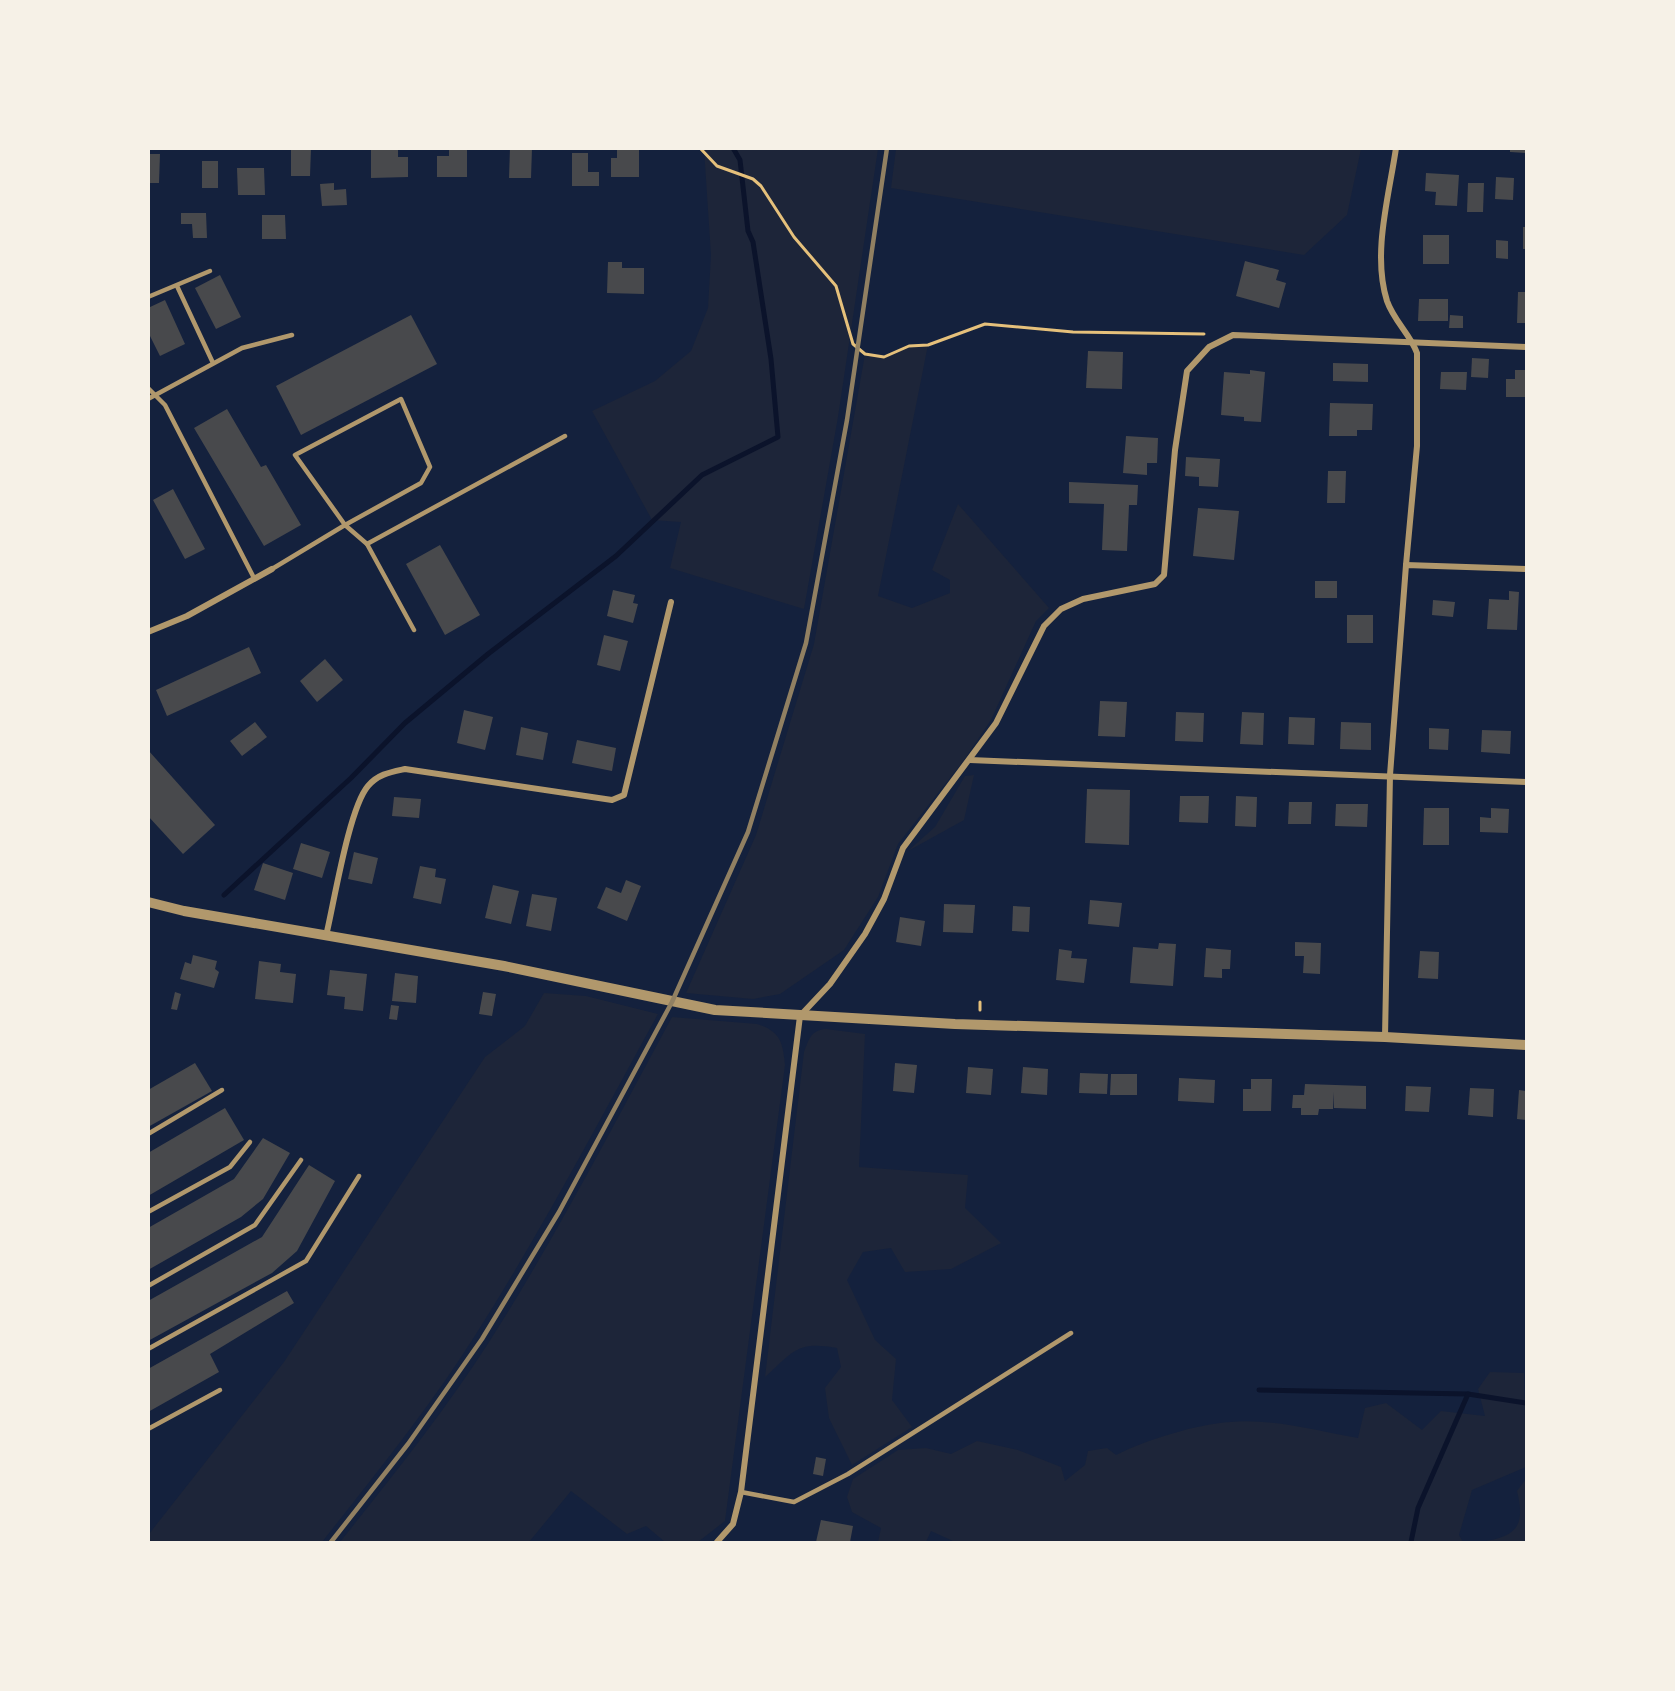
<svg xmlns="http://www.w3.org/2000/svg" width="1675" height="1691" viewBox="0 0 1675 1691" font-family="Arial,sans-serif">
  <rect width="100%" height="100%" fill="#14213d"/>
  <g fill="#1d2539">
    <polygon points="704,149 878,149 838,417 804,609 670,568 681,522 652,520 592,411 655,381 691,351 708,308 711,255"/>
    <polygon points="896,149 896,148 1361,149 1347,215 1304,255 891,188"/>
    <polygon points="928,345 878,596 912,608 950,593 950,580 932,570 958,504 1049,608 1036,621 991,720 964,760 898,844 878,897 844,950 780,994 753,999 686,993 756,835 814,644 865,354 884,357 909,346"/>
    <polygon points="974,775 964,820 908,851 935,827 965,776"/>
    <path d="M544,993L586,996L658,1014C599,1121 542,1230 476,1334C430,1407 375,1475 322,1542H149V1534L284,1362L485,1057L525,1026Z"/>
    <path d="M672,1017L757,1024C780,1031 783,1042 785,1065L725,1521L698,1542H665L646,1526L627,1534L571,1491L529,1542H340C392,1477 444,1412 489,1342C556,1237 613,1126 672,1017Z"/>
    <path d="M826,1029L865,1034L859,1167L968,1175L965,1208L1001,1243L951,1269L905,1272L891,1248L863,1252L847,1280L875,1340L896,1359L892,1400L912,1427L852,1465L829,1418L825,1388L841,1367L837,1348C797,1341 794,1351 765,1377L804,1052C809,1039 811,1030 826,1029Z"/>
    <path d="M1490,1372L1524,1373L1526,1467L1472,1490L1459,1535L1463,1542H955L931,1531L926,1542H878L881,1528L852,1512L847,1497L853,1479L898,1450L926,1448L951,1454L977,1441L1018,1450L1061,1467L1065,1481L1085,1465L1088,1451L1107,1448L1116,1455C1146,1440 1197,1424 1230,1422C1273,1418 1317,1431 1358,1438L1365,1408L1386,1403L1422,1430L1441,1411L1485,1416L1478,1389Z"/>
    <path d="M1526,1479V1542H1480C1516,1537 1526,1527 1517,1491Z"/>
  </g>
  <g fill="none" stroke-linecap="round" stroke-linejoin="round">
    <g stroke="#0b132b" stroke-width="5">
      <polyline points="224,895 351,778 405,723 488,654 616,556 702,475 778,437 771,359 753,242 748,231 740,160 733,148"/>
      <polyline points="1259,1390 1468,1394 1526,1403"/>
      <polyline points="1411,1542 1418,1508 1468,1394"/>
    </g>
  </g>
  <g fill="#48494c">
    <polygon points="291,148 311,148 310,176 291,176"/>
    <polygon points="398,148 398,157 408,157 408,177 371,178 371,149"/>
    <polygon points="449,148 467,148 467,177 437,177 437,156 449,156"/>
    <polygon points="510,148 532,148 531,178 509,178"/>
    <polygon points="617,148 639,148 639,177 611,177 611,158 617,158"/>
    <polygon points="1510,148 1526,148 1526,153 1510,152"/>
    <polygon points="572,153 588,153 588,172 599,172 599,186 572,186"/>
    <polygon points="148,154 160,154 159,183 148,183"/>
    <rect x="202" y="161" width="16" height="27"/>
    <polygon points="237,168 264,168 265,195 238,195"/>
    <polygon points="1426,173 1459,175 1457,206 1435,205 1436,192 1425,191"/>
    <polygon points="1496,177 1514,178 1513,200 1495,199"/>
    <polygon points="334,183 334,190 346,189 347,205 322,206 320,184"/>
    <polygon points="1468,183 1484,183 1483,212 1467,212"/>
    <polygon points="181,213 206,213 207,238 193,238 192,224 181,224"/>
    <polygon points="262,215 285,215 286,239 262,239"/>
    <rect x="1523" y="227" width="3" height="22"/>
    <rect x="1423" y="235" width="26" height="29"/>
    <polygon points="1496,240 1508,241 1508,259 1496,258"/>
    <polygon points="1245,261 1279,270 1276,280 1286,283 1279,308 1236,296"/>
    <polygon points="608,262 622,262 622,268 644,268 644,294 607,293"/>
    <polygon points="220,275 241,317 216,329 195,288"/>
    <polygon points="1518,292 1526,292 1526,323 1517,323"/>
    <polygon points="1419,299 1448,299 1448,321 1418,321"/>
    <polygon points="165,300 185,344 160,356 148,332 148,308"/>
    <polygon points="411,315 437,364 301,435 276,386"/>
    <polygon points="1450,315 1463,316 1463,328 1449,328"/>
    <polygon points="1088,351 1123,352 1122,389 1086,388"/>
    <polygon points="1472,358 1489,359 1488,378 1471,377"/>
    <polygon points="1333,363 1368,364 1368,382 1333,381"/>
    <polygon points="1250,370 1265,372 1261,422 1244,421 1244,417 1221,415 1224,372 1250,374"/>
    <polygon points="1515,370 1526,370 1526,397 1506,397 1506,379 1515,379"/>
    <polygon points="1441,372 1467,372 1466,390 1440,389"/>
    <polygon points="1330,403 1373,404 1372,430 1357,430 1357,436 1329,436"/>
    <polygon points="227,409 261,467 266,465 301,525 264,546 194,428"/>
    <polygon points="1126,436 1158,438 1157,463 1147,463 1147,475 1123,473"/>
    <polygon points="1186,457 1220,459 1218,487 1199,486 1199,477 1185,476"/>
    <polygon points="1328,471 1346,471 1345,503 1327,503"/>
    <polygon points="1069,482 1138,485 1137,505 1129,505 1127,551 1102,550 1104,504 1069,503"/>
    <polygon points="173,489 205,549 185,559 153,500"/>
    <polygon points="1198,508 1239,511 1234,560 1193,556"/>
    <polygon points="440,545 480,615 445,635 406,564"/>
    <rect x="1315" y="581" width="22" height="17"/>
    <polygon points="613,590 635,595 633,603 638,604 633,623 607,616"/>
    <polygon points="1509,591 1519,592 1517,630 1487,629 1489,599 1509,600"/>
    <polygon points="1433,600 1455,602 1453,617 1432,615"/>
    <rect x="1347" y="615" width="26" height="28"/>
    <polygon points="604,635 628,641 620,671 597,665"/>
    <polygon points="249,647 261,673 167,716 156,690"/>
    <polygon points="325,659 343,680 317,702 300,681"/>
    <polygon points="1100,701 1127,702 1125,737 1098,736"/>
    <polygon points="464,710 493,717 485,750 457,743"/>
    <polygon points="1176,712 1204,713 1203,742 1175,741"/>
    <polygon points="1242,712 1264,713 1263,745 1240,744"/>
    <polygon points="1289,717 1315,718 1314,745 1288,744"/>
    <polygon points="255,722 267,737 242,756 230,741"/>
    <polygon points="1341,722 1371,723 1371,750 1340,749"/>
    <polygon points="521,727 548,733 543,760 516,755"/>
    <polygon points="1429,728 1449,729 1448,750 1429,749"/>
    <polygon points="1482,730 1511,731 1510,754 1481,752"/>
    <polygon points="577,740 616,748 612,771 572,763"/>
    <polygon points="148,750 215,825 183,854 148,816"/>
    <polygon points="1087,789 1130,790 1129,845 1085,843"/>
    <polygon points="1180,796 1209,796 1208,823 1179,822"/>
    <polygon points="1236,796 1257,797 1256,827 1235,826"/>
    <polygon points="394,797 421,799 419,818 392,816"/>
    <polygon points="1289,802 1312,802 1311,824 1288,824"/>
    <polygon points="1336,804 1368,804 1367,827 1335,826"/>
    <polygon points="1424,808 1449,808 1449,845 1423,845"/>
    <polygon points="1491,808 1509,809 1508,833 1480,832 1480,817 1491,818"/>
    <polygon points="301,843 330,852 322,878 293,869"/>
    <polygon points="354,852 378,858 372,884 348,879"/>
    <polygon points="263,863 293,873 285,900 254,890"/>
    <polygon points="420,866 436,869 435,877 446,879 441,904 413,898"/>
    <polygon points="626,880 641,886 627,921 597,908 606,887 621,893"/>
    <polygon points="493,885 519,891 511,924 485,918"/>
    <polygon points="532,894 557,898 551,931 526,926"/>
    <polygon points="1090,900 1122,903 1119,927 1088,924"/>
    <polygon points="944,904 975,905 973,933 943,932"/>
    <polygon points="1013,906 1030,907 1029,932 1012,931"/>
    <polygon points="900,917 925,921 921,946 896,942"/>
    <polygon points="1295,942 1321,943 1320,974 1303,973 1304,956 1295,956"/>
    <polygon points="1159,943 1176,944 1173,986 1130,983 1133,947 1158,949"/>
    <polygon points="1206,948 1231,950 1230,969 1222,969 1222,978 1204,977"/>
    <polygon points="1059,949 1072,951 1071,958 1087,959 1084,983 1056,980"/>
    <polygon points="1420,951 1439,952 1438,979 1418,978"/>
    <polygon points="193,955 217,961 215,969 219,972 214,988 180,979 185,962 191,964"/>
    <polygon points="259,961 281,964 280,972 296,974 293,1003 255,999"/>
    <polygon points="330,970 367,974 363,1011 344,1009 345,997 327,995"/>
    <polygon points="395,973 418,976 416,1003 392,1001"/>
    <polygon points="175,992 181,994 177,1010 171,1009"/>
    <polygon points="483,992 496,994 492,1016 479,1014"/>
    <polygon points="391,1005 399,1006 397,1020 389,1019"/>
    <polygon points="195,1063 212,1091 148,1127 148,1090"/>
    <polygon points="895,1063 917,1065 914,1093 893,1091"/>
    <polygon points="968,1067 993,1069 991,1095 966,1093"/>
    <polygon points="1023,1067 1048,1069 1047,1095 1021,1093"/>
    <polygon points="1080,1073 1108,1074 1107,1094 1079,1093"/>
    <polygon points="1111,1074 1137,1074 1137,1095 1110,1095"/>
    <polygon points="1179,1078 1215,1080 1214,1103 1178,1101"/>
    <polygon points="1251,1079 1272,1079 1271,1111 1243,1111 1243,1089 1251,1089"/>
    <polygon points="1305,1084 1366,1086 1366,1109 1334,1108 1334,1092 1333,1109 1319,1109 1318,1115 1301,1115 1301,1108 1292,1108 1293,1095 1304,1095"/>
    <polygon points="1406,1086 1431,1087 1429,1112 1405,1111"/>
    <polygon points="1470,1088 1494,1089 1493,1117 1468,1115"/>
    <polygon points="1519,1090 1526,1091 1526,1120 1517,1119"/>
    <polygon points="225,1108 244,1140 148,1196 148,1153"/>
    <polygon points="263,1138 290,1153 263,1199 241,1217 148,1270 148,1228 234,1179"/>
    <polygon points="309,1165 335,1181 297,1251 272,1273 148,1341 148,1301 262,1237"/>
    <polygon points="287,1291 294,1303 210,1354 219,1372 148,1412 148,1369"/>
    <polygon points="816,1457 826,1459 823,1476 813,1474"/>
    <polygon points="821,1520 853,1526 850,1542 816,1542"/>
  </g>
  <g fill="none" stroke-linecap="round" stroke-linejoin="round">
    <g stroke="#e5c07b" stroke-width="3">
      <polyline points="700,148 717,166 753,179 761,186 794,237 836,286 853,344 865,354 884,357 909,346 928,345 985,324 1073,332 1204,334"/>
      <polyline points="980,1010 980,1002"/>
    </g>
    <g stroke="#b1986c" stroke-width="4.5">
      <polyline points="177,286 213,363"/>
      <polyline points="148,297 210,271"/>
      <polyline points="148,388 165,405 254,578"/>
      <polyline points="148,399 242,348 292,335"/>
      <polyline points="367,544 565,436"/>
      <polyline points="272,569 345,525 295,455 401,399 430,467 421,483 345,525 367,544 414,630"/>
      <polyline points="148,1134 222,1090"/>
      <polyline points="148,1212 230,1167 250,1142"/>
      <polyline points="148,1286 255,1225 301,1160"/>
      <polyline points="148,1349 306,1261 359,1176"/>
      <polyline points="148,1429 220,1390"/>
      <polyline points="741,1492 794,1502 848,1474 1071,1333"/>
    </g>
    <g stroke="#b1986c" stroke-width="6">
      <path d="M1396,148C1389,196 1372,254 1387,301C1394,321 1410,334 1417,353V446L1406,565"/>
      <polyline points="148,632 187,616 272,569"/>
      <polyline points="970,760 1526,782"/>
      <path d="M326,936C334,903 349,808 368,786C378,774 391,772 405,769L612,800L624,795L671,602"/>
      <polyline points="1385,1037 1390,775 1406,565 1526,569"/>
      <polyline points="717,1542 733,1524 741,1492 800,1016 830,984 865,934 884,899 903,848 996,723 1044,626 1061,609 1083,599 1155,584 1164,575 1175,450 1187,371 1209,347 1233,335 1526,347"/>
    </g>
    <polyline stroke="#b1986c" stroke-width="10" points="148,902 184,911 504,966 715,1010 955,1024 1385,1037 1526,1045"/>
    <polyline stroke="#918062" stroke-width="4.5" points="331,1542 408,1444 482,1339 559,1212 672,1002 748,832 806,643 847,420 887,148"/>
  </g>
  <rect width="1675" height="1691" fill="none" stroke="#f6f1e7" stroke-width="300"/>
</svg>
